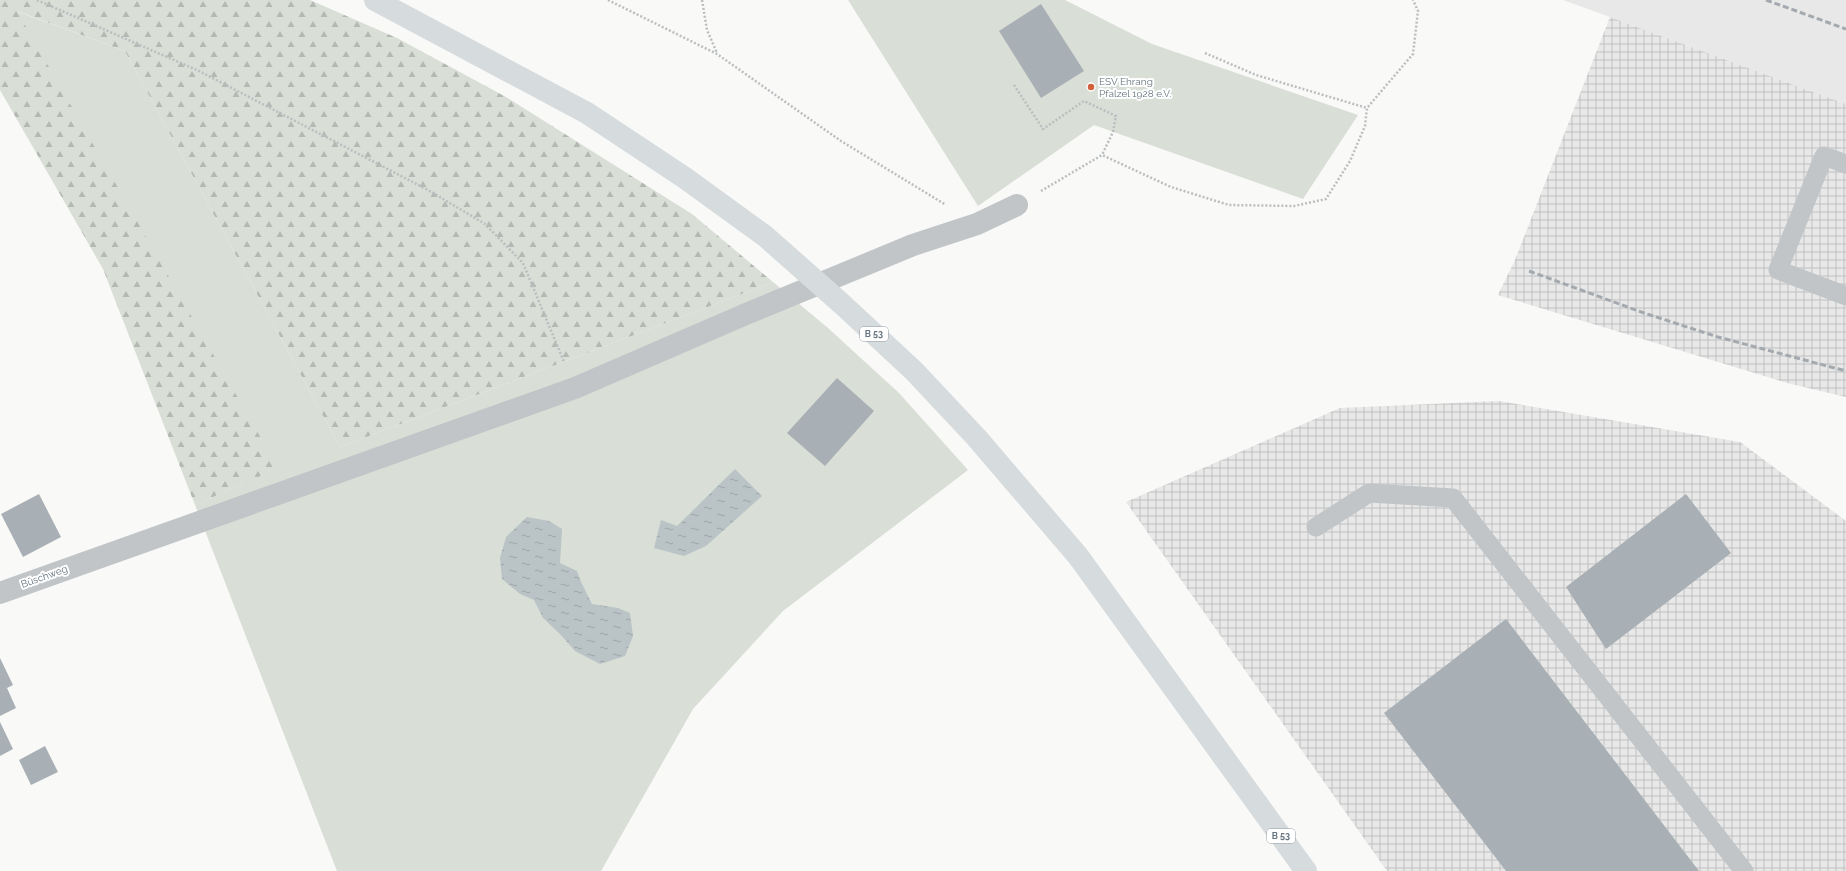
<svg xmlns="http://www.w3.org/2000/svg" width="1846" height="871" viewBox="0 0 1846 871" font-family="Raleway,sans-serif">
  <defs>
    <pattern id="industrial-grid" width="8" height="8" patternUnits="userSpaceOnUse"><rect width="8" height="8" fill="#e7e8e7"/><path d="M0 4h8M4 0v8" fill="none" stroke="#bfc1c0"/></pattern>
    <pattern id="forest-firs" width="22" height="20" patternUnits="userSpaceOnUse"><rect width="22" height="20" fill="#d9ded6"/><path d="M5 1l3.5 6h-7zM16 11l3.5 6h-7z" fill="#b4b9b3"/></pattern>
    <pattern id="water-ripples" width="26" height="14" patternUnits="userSpaceOnUse"><rect width="26" height="14" fill="#bac4c7"/><path d="M2 4q2-2 4 0t4 0M15 11q2-2 4 0t4 0" fill="none" stroke="#9ba4a7"/></pattern>
  </defs>
  <rect width="100%" height="100%" fill="#f9f9f7"/>
  <polygon fill="#e7e8e7" points="1563,0 1846,0 1846,104 1610,17"/>
  <g fill="url(#industrial-grid)">
    <polygon points="1610,17 1846,104 1846,397 1787,383 1498,295 1515,260"/>
    <polygon points="1499,401 1740,442 1846,521 1846,871 1387,871 1126,502 1340,408"/>
  </g>
  <g fill="#d9ded6">
    <polygon points="848,0 1065,0 1152,44 1358,115 1303,199 1094,125 978,206"/>
    <polygon points="16,11 125,51 340,447 773,282 828,328 899,393 968,470 783,611 693,709 601,871 337,871 195,505 277,468"/>
  </g>
  <polygon fill="url(#forest-firs)" points="0,0 310,0 397,38 506,97 692,214 773,282 340,447 125,51 17,11 278,468 195,505 103,269 0,90"/>
  <g fill="url(#water-ripples)">
    <polygon points="735,469 762,496 706,546 684,556 654,548 661,520 677,526"/>
    <polygon points="527,517 549,521 562,529 560,563 577,571 581,582 592,604 618,608 630,613 633,636 625,656 600,664 575,651 560,634 543,618 534,600 520,594 502,579 500,558 506,537"/>
  </g>
  <g fill="#a9b0b5">
    <polygon points="1041,4 1084,71 1041,98 999,31"/>
    <polygon points="837,378 874,411 825,466 787,433"/>
    <polygon points="39,494 61,537 23,557 1,514"/>
    <polygon points="1686,494 1731,553 1606,649 1566,587"/>
    <polygon points="1506,619 1699,871 1506,871 1384,713"/>
    <polygon points="0,658 13,685 7,688 16,708 0,716"/>
    <polygon points="0,722 13,749 0,756"/>
    <polygon points="45,746 58,772 31,785 19,760"/>
  </g>
  <g fill="none" stroke-linecap="round" stroke-linejoin="round">
    <g stroke="#bbbec0" stroke-width="2.5" stroke-dasharray="2 2" stroke-linecap="butt">
      <polyline points="37,0 199,71 428,190 485,224 523,263 564,362"/>
      <polyline points="608,0 717,54 841,141 946,205"/>
      <polyline points="702,0 707,30 717,53"/>
      <polyline points="1205,53 1256,75 1367,108"/>
      <polyline points="1014,85 1043,129 1084,101 1116,116 1113,132 1102,155"/>
      <polyline points="1041,191 1102,155 1171,187 1229,205 1294,206 1326,199 1350,161 1365,126 1367,108 1413,54 1418,11 1413,0"/>
    </g>
    <g stroke="#c1c5c8" stroke-width="19">
      <polyline points="1846,164 1824,156 1778,270 1846,296"/>
      <polyline points="1316,527 1369,493 1453,498 1744,871"/>
    </g>
    <polyline stroke="#c1c5c8" stroke-width="22" points="0,593 575,388 746,314 913,245 977,224 1017,205"/>
    <polyline stroke="#d6dbde" stroke-width="22" points="375,0 587,113 685,178 765,236 843,305 914,371 976,437 1078,556 1306,871"/>
    <g stroke="#a3a9ae" stroke-width="3" stroke-dasharray="6 3" stroke-linecap="butt">
      <polyline points="1766,0 1846,29"/>
      <polyline points="1529,271 1644,313 1718,337 1846,371"/>
    </g>
  </g>
  <circle fill="#d4603b" stroke="#fff" stroke-width="1.5" cx="1091" cy="87" r="4"/>
  <g text-anchor="middle" stroke-width="4" stroke-linejoin="round" paint-order="stroke">
    <g fill="#fff" stroke="#949ea5" stroke-width="1">
      <rect x="860" y="327" width="28" height="14" rx="3"/>
      <rect x="1267" y="829" width="28" height="14" rx="3"/>
    </g>
    <g font-size="9" font-weight="bold" fill="#66747f">
      <text x="874" y="337">B 53</text>
      <text x="1281" y="839">B 53</text>
    </g>
    <g font-size="10" fill="#66747f" stroke="#fff" text-anchor="start">
      <text x="1099" y="85">ESV Ehrang<tspan x="1099" dy="12">Pfalzel 1928 e.V.</tspan></text>
    </g>
    <g font-size="10" fill="#66747f" stroke="#fff">
      <text transform="translate(44 576) rotate(-20)" y="4">Büschweg</text>
    </g>
  </g>
</svg>
